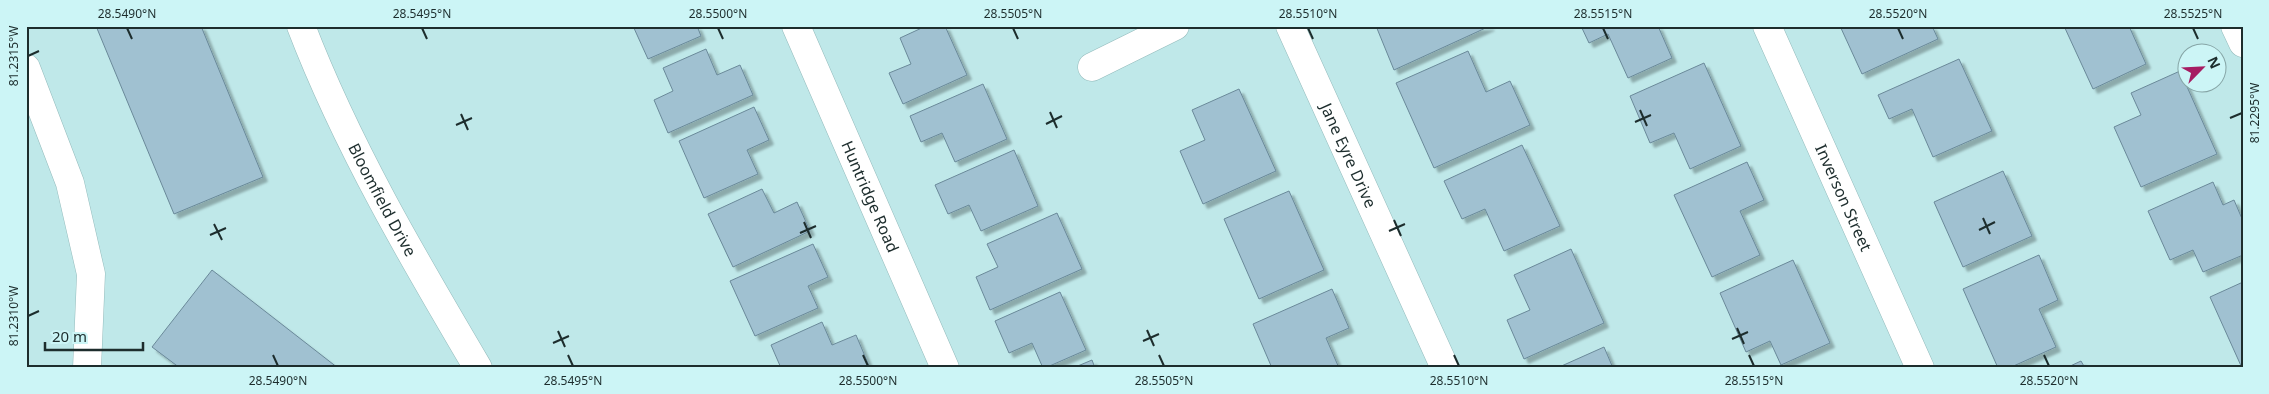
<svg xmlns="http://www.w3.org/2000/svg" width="2269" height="394" viewBox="0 0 2269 394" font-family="'Noto Sans',sans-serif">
  <defs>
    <filter id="shadow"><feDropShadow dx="4.5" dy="4.5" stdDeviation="1" flood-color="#0004"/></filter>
  </defs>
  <rect width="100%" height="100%" fill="#bfe8e9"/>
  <g fill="#a0c1d1" stroke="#6a8999" filter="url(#shadow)">
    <polygon points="96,26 201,26 263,177 174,214"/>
    <polygon points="633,26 697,26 701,36 648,59"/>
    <polygon points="926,26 945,26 967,75 903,104 889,73 911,64 900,38"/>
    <polygon points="1376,26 1490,26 1394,70"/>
    <polygon points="1581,26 1658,26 1672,58 1628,78 1608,34 1589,43"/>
    <polygon points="1840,26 1932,26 1938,39 1862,74"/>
    <polygon points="2064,26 2129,26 2146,64 2093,89"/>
    <polygon points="706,49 717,75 740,65 753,95 668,133 654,100 673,91 663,68"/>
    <polygon points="1468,51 1486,92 1510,81 1530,125 1434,168 1396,83"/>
    <polygon points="1959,59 1992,131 1933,157 1912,109 1889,119 1878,95"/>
    <polygon points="1704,63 1741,146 1690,169 1674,133 1650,143 1630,96"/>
    <polygon points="2180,71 2217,154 2141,187 2114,127 2141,115 2131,93"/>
    <polygon points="983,84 1007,139 955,162 942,133 921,142 910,116"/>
    <polygon points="1239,89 1276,171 1203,204 1180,151 1205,140 1192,110"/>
    <polygon points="754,107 769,140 747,150 758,174 704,198 679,141"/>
    <polygon points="1522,145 1560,226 1504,251 1485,209 1462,219 1444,181"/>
    <polygon points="1014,150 1038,206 981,231 969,205 948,214 935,185"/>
    <polygon points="1747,162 1764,200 1740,211 1760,255 1712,277 1674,195"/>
    <polygon points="2003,171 2032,236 1963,267 1934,202"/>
    <polygon points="2213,182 2223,205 2234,200 2243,221 2243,255 2203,272 2193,250 2170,260 2148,211"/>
    <polygon points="762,189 774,213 797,202 810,231 733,267 708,214"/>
    <polygon points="1289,191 1324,270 1259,299 1224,219"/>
    <polygon points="1057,213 1082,269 990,310 976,277 998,267 987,244"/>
    <polygon points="813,244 828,277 808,286 818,308 755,336 730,281"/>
    <polygon points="1571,249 1604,323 1524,359 1507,320 1530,310 1514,275"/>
    <polygon points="2039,255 2058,300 2039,309 2056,347 2009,368 1998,368 1963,289"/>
    <polygon points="1793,260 1830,343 1781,365 1770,341 1746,352 1720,293"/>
    <polygon points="212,270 338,368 180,368 152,347"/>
    <polygon points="2243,282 2243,368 2242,368 2210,297"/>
    <polygon points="1332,289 1349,328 1326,338 1339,368 1272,368 1253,324"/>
    <polygon points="1060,292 1086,350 1045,368 1043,368 1032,343 1009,353 995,321"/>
    <polygon points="822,322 832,345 856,335 870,368 781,368 771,345"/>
    <polygon points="1604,347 1613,368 1557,368"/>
    <polygon points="1092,360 1095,368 1073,368"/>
    <polygon points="2081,361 2085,368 2066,368"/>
  </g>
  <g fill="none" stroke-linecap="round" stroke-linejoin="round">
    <defs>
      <g id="minor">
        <path id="s1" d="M301,26C347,146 413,258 478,368"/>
        <path id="s2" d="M796,26L945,368"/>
        <path id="s3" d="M1290,26L1445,368"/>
        <path id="s4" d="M1767,26L1920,368"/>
        <polyline points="2235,26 2243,43"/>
        <polyline points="1092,67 1175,26"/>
        <polyline points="26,68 70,183 91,274 87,368"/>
      </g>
    </defs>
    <use href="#minor" stroke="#93bbbc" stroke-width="29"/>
    <use href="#minor" stroke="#fff" stroke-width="28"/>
  </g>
  <path fill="none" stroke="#1d2d2d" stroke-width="2" d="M127,28L132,39M422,28L427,39M718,28L723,39M1013,28L1018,39M1308,28L1313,39M1603,28L1608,39M1898,28L1903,39M2193,28L2198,39M28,56L39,51M1640,110L1647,126M1050,112L1057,128M461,114L468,130M2230,118L2242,113M1635,122L1651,115M1046,124L1062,116M456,125L472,118M1983,218L1990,234M1394,220L1401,236M804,222L811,238M214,224L222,240M1979,230L1995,222M1389,231L1405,224M800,233L816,226M210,235L226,228M28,316L39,311M1737,328L1744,344M1147,330L1154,346M558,331L565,347M1732,339L1748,332M1143,341L1159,334M553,343L569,336M273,355L278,366M568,355L573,366M863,355L868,366M1159,355L1164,366M1454,355L1459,366M1749,355L1754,366M2044,355L2049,366"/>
  <g text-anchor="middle" stroke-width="4" stroke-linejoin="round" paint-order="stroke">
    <g font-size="16" fill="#1d2d2d" stroke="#ccf5f6">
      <text dy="6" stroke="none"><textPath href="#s3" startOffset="142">Jane Eyre Drive</textPath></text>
      <text dy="6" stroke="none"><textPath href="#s2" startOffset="186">Huntridge Road</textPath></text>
      <text dy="6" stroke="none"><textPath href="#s4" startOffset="188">Inverson Street</textPath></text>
      <text dy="6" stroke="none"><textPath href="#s1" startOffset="192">Bloomfield Drive</textPath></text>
    </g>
  </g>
  <rect width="2269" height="394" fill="none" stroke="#ccf5f6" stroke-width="55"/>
  <g transform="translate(2202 68) rotate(66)"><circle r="24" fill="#ccf5f6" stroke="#86a5a6"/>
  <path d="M0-4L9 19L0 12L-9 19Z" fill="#a61c62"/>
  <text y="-8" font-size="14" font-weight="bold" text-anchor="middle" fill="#1d2d2d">N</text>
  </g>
  <path d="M45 342v8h98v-8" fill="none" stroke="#1d2d2d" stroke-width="2.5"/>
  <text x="52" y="342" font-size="15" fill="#1d2d2d" stroke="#ccf5f6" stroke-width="4" paint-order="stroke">20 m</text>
  <rect x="28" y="28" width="2214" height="338" fill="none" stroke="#1d2d2d" stroke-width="2"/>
  <g font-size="12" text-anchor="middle" fill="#1d2d2d">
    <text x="127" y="18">28.5490°N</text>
    <text x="422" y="18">28.5495°N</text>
    <text x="718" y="18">28.5500°N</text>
    <text x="1013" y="18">28.5505°N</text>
    <text x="1308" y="18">28.5510°N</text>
    <text x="1603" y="18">28.5515°N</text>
    <text x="1898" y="18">28.5520°N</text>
    <text x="2193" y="18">28.5525°N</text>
    <text transform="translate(14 56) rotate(-90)" y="4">81.2315°W</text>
    <text transform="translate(2255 113) rotate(-90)" y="4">81.2295°W</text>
    <text transform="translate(14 316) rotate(-90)" y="4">81.2310°W</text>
    <text x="278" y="385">28.5490°N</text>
    <text x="573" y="385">28.5495°N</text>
    <text x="868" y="385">28.5500°N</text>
    <text x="1164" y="385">28.5505°N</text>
    <text x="1459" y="385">28.5510°N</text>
    <text x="1754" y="385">28.5515°N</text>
    <text x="2049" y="385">28.5520°N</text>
  </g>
</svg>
